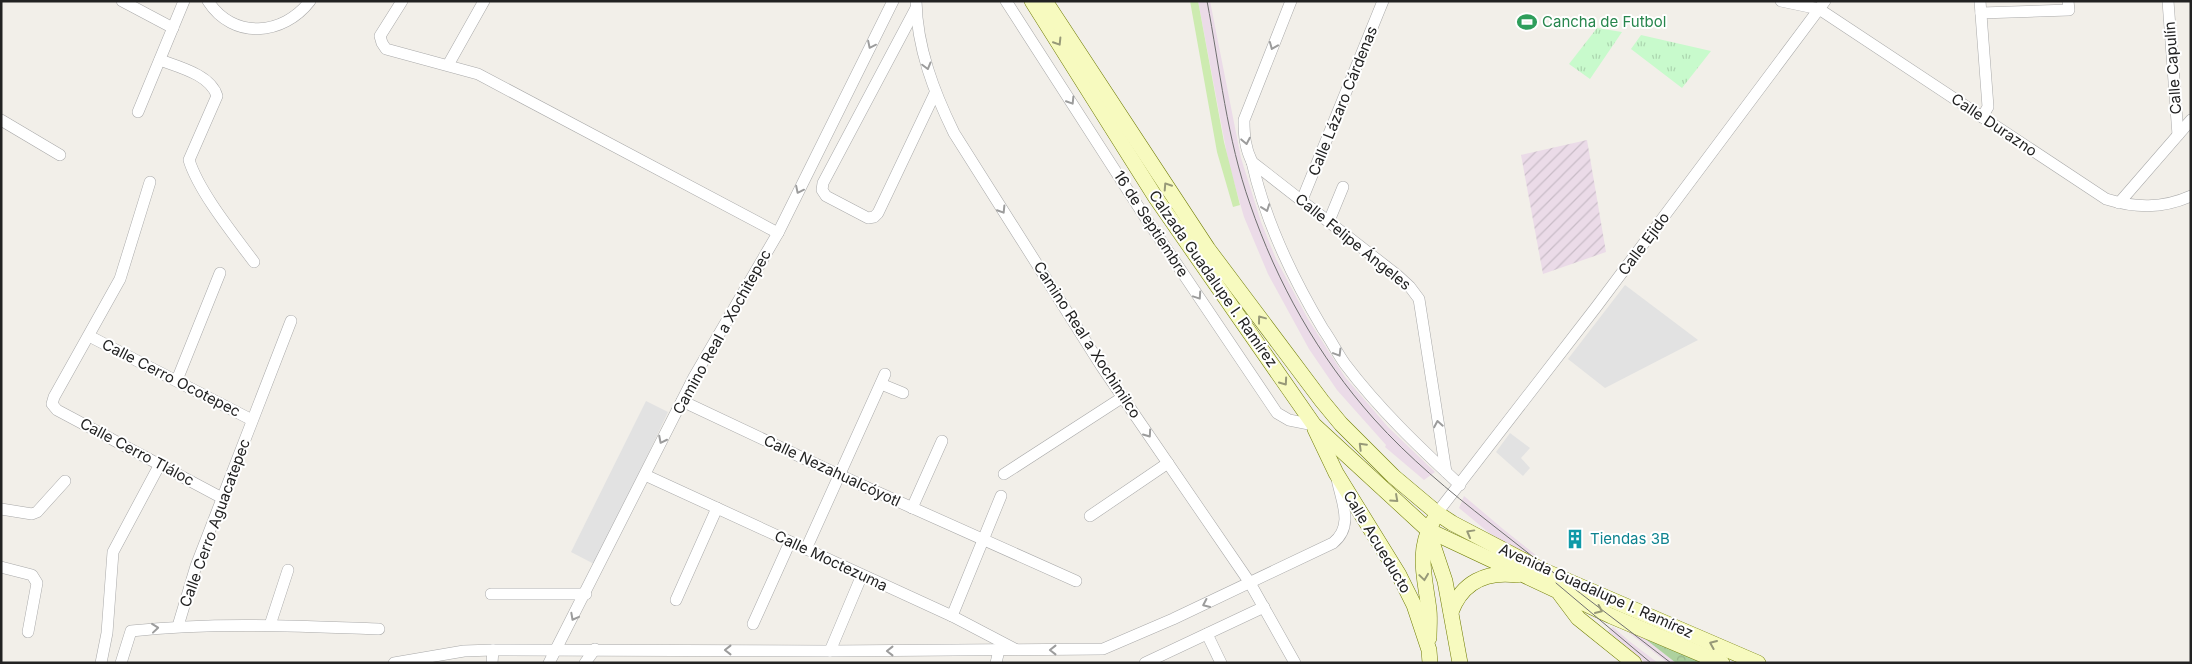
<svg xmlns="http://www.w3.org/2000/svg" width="2192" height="664" viewBox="0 0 2192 664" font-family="Inter,sans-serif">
  <defs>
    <pattern id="industrial-furrows" width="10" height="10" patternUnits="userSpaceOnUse" patternTransform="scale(1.25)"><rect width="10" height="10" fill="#ebdbe8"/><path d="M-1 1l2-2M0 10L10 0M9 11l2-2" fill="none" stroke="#c9bcc7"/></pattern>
    <pattern id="forest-crowns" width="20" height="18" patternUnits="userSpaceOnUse" patternTransform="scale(1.25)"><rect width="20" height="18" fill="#add19e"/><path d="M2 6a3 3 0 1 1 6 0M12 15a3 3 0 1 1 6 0" fill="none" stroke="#95b388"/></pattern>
    <pattern id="park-tufts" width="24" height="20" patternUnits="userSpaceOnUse" patternTransform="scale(1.25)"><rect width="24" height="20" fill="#c8facc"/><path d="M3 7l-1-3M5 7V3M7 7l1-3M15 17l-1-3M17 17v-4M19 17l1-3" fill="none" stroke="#acd6af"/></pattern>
  </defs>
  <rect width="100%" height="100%" fill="#f2efe9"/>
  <polygon fill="url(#industrial-furrows)" points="1587,140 1606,252 1543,274 1521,155"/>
  <g fill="#ebdbe8">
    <polygon points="1198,1 1210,1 1241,158 1261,222 1276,259 1308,319 1345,377 1388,427 1435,472 1424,480 1385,447 1386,445 1337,390 1309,349 1268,274 1244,217 1229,165"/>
    <polygon points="1464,496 1503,529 1537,556 1505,546 1459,508"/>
    <polygon points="1613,627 1629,641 1658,663 1646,663 1608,631"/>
    <polygon points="1634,630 1676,663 1668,663 1629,633"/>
  </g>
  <polygon fill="#cdebb0" points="1190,1 1198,1 1224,142 1240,205 1233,207 1217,152"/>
  <polygon fill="url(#forest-crowns)" points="1635,631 1706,663 1676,663"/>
  <g fill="url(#park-tufts)">
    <polygon points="1597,28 1622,32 1590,79 1569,64"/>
    <polygon points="1641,35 1711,51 1682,88 1631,49"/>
  </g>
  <g fill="#e2e2e2">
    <polygon points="1625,285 1698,340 1605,388 1568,359"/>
    <polygon points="646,401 668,412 596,565 571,552"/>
    <polygon points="1510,433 1530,448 1521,458 1530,468 1523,476 1496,452"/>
  </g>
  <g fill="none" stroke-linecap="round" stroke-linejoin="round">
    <defs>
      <g id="street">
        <polyline points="122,1 173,28"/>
        <path d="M208,1C233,40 283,36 310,1"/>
        <polyline points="402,1 380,36 382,43 386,49 478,74 778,233"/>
        <path d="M916,1C917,48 934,92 954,133L1102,367L1250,583L1295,663"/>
        <polyline points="1006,1 1145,217 1277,413 1289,420 1314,425"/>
        <path d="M1291,1L1244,120C1244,135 1245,148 1252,162L1397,275L1410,287L1419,299L1446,472"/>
        <path d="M1781,1L1819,9L2106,199C2135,208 2162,209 2191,196"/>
        <polyline points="1980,1 1988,107 1982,117"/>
        <polyline points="2168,1 2178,135"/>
        <polyline points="916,8 823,183 822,190 826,196 868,218 874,217 878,213 935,93"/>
        <polyline points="1981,13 2069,10 2068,1"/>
        <path d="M160,60C179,67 211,75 217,96L189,160C199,192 234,235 254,262"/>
        <polyline points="448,65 484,1"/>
        <polyline points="138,112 184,1"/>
        <polyline points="1,120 60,155"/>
        <path d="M1252,162C1265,221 1292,277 1323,329C1331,340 1337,353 1345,364C1379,409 1419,447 1460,485"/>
        <polyline points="150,182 120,279 54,397 52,404 57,410 224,499"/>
        <polyline points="1302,200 1383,1"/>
        <polyline points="2119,203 2191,120"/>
        <polyline points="1329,221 1343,187"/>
        <polyline points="89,336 252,420"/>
        <polyline points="177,380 220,273"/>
        <polyline points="881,384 903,393"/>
        <polyline points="682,401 839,475 1076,581"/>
        <polyline points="1004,474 1123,397"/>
        <polyline points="645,475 952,616 1015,649"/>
        <polyline points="912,508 942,441"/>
        <polyline points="1,509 32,514 37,512 65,481"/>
        <polyline points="1437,513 1597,306 1825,1"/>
        <polyline points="1090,516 1168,463"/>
        <polyline points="806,549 885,374"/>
        <polyline points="1,567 32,575 37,583 28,632"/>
        <polyline points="491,594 586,594"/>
        <polyline points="676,600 717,508"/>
        <polyline points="952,616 1001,496"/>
        <polyline points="753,624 790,542"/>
        <polyline points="270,625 288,570"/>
        <polyline points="178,626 196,566 291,321"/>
        <polyline points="1207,634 1221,663"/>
        <polyline points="830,651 862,575"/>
        <polyline points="101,663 107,633 113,552 160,464"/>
        <path d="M121,663L131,631C214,622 296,626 379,629"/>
        <path d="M394,663L464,651L493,650L830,651L1103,649L1173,619L1333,543C1354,526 1342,503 1337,479"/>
        <polyline points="492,663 493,650"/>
        <polyline points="549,663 694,377 778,233 893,1"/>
        <polyline points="585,663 595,649"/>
        <polyline points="996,663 999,650"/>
        <polyline points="1145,663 1264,607"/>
      </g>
      <g id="secondary">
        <polyline points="1032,1 1156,198 1314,425 1428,530 1611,616 1722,663"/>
        <polyline points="1045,1 1208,249 1322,401 1341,424 1393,476 1437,513 1452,523 1540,569 1758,663"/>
        <polyline points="1315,429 1336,473 1399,575 1414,605 1429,650 1430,663"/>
        <polyline points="1428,530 1445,581 1460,663"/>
        <polyline points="1560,594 1578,618 1634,663"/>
        <path d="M1451,612C1462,582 1486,571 1517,575"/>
        <path d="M1429,638C1429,629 1430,619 1429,610C1425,577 1416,553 1433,521"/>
      </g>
    </defs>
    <use href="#street" stroke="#a9a9a9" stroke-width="12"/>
    <use href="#secondary" stroke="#707d05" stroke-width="16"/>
    <use href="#street" stroke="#fff" stroke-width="11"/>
    <use href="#secondary" stroke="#f7fabf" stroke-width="15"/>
    <g stroke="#707070" stroke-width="1">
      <path d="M1207,1C1220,69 1227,139 1250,204C1277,283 1318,356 1374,419C1409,458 1449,491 1490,523C1550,571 1611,616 1671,663"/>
      <polyline points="1556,583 1651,663"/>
    </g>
  </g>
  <defs><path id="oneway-chevron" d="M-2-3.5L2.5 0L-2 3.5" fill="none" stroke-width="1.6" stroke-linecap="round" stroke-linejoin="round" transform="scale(1.25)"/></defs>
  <g stroke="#979978">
    <use href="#oneway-chevron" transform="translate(1058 42) rotate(58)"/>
    <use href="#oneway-chevron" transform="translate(1167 186) rotate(-123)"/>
    <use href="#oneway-chevron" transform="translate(1261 319) rotate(-127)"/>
    <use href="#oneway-chevron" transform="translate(1284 382) rotate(55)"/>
    <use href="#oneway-chevron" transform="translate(1362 446) rotate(-135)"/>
    <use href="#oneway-chevron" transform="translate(1395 499) rotate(42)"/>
    <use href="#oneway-chevron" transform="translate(1470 533) rotate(-151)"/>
    <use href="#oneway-chevron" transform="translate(1424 577) rotate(82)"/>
    <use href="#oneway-chevron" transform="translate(1599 610) rotate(25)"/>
    <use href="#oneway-chevron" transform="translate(1713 644) rotate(-157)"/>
  </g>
  <g stroke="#9c9c9c">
    <use href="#oneway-chevron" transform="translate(871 45) rotate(116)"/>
    <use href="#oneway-chevron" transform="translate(1273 46) rotate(112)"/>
    <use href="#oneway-chevron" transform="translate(927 66) rotate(75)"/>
    <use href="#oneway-chevron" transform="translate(1071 101) rotate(58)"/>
    <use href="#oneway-chevron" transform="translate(1246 141) rotate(79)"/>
    <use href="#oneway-chevron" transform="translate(799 190) rotate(116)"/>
    <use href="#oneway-chevron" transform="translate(1266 208) rotate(70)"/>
    <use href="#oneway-chevron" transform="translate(1002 210) rotate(58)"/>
    <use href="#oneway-chevron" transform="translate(1198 296) rotate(56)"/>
    <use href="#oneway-chevron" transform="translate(1338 353) rotate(59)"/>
    <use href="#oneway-chevron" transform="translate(1438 424) rotate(-100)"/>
    <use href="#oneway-chevron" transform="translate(1148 434) rotate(55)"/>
    <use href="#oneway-chevron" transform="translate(662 440) rotate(117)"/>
    <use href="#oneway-chevron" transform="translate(1206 604) rotate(155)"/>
    <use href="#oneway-chevron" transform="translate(574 617) rotate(118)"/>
    <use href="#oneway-chevron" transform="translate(155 628) rotate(-6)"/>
    <use href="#oneway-chevron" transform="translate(728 650) rotate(-180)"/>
    <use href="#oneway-chevron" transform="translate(1053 650) rotate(180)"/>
    <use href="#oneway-chevron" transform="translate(890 651) rotate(180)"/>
  </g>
  <defs>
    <symbol id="stadium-bare" viewBox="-9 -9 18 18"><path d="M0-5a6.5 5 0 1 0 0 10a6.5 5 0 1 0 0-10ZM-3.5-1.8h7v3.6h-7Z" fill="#2e9e5b" stroke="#fff" stroke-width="2.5" paint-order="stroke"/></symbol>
    <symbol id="building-bare" viewBox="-9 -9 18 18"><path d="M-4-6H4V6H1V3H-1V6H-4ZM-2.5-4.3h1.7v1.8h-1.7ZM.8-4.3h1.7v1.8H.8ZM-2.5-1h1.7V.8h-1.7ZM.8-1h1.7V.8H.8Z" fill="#0f9aa8" stroke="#fff" stroke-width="2.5" paint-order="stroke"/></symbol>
  </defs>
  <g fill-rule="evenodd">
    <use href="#stadium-bare" x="1513" y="8" width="28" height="28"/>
    <use href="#building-bare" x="1561" y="525" width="28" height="28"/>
  </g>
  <g text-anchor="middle" stroke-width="4" stroke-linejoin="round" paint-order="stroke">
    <g font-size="15" fill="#27864d" stroke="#fff" text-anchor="start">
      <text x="1542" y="27">Cancha de Futbol</text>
    </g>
    <g font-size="15" fill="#222" stroke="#fff">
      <text transform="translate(2173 68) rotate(-94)" y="5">Calle Capulín</text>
      <text transform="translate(1343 101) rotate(-68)" y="5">Calle Lázaro Cárdenas</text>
      <text transform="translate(1994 125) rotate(34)" y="5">Calle Durazno</text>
      <text transform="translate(1151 224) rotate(57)" y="5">16 de Septiembre</text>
      <text transform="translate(1353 242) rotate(39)" y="5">Calle Felipe Ángeles</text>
      <text transform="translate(1644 244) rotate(-53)" y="5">Calle Ejido</text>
      <text transform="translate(1213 279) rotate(55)" y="5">Calzada Guadalupe I. Ramírez</text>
      <text transform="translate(722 332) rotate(-61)" y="5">Camino Real a Xochitepec</text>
      <text transform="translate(1087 340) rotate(57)" y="5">Camino Real a Xochimilco</text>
      <text transform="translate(171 378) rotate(27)" y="5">Calle Cerro Ocotepec</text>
      <text transform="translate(137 452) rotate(28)" y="5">Calle Cerro Tláloc</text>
      <text transform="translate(832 471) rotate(25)" y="5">Calle Nezahualcóyotl</text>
      <text transform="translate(215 523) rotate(-70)" y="5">Calle Cerro Aguacatepec</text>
      <text transform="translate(1377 542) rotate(59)" y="5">Calle Acueducto</text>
      <text transform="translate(831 561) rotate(25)" y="5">Calle Moctezuma</text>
      <text transform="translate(1596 591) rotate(24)" y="5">Avenida Guadalupe I. Ramírez</text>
    </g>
    <g font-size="15" fill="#0d838f" stroke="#fff" text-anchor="start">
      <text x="1590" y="544">Tiendas 3B</text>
    </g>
  </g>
  <rect width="2192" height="664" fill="none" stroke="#222222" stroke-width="5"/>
</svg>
